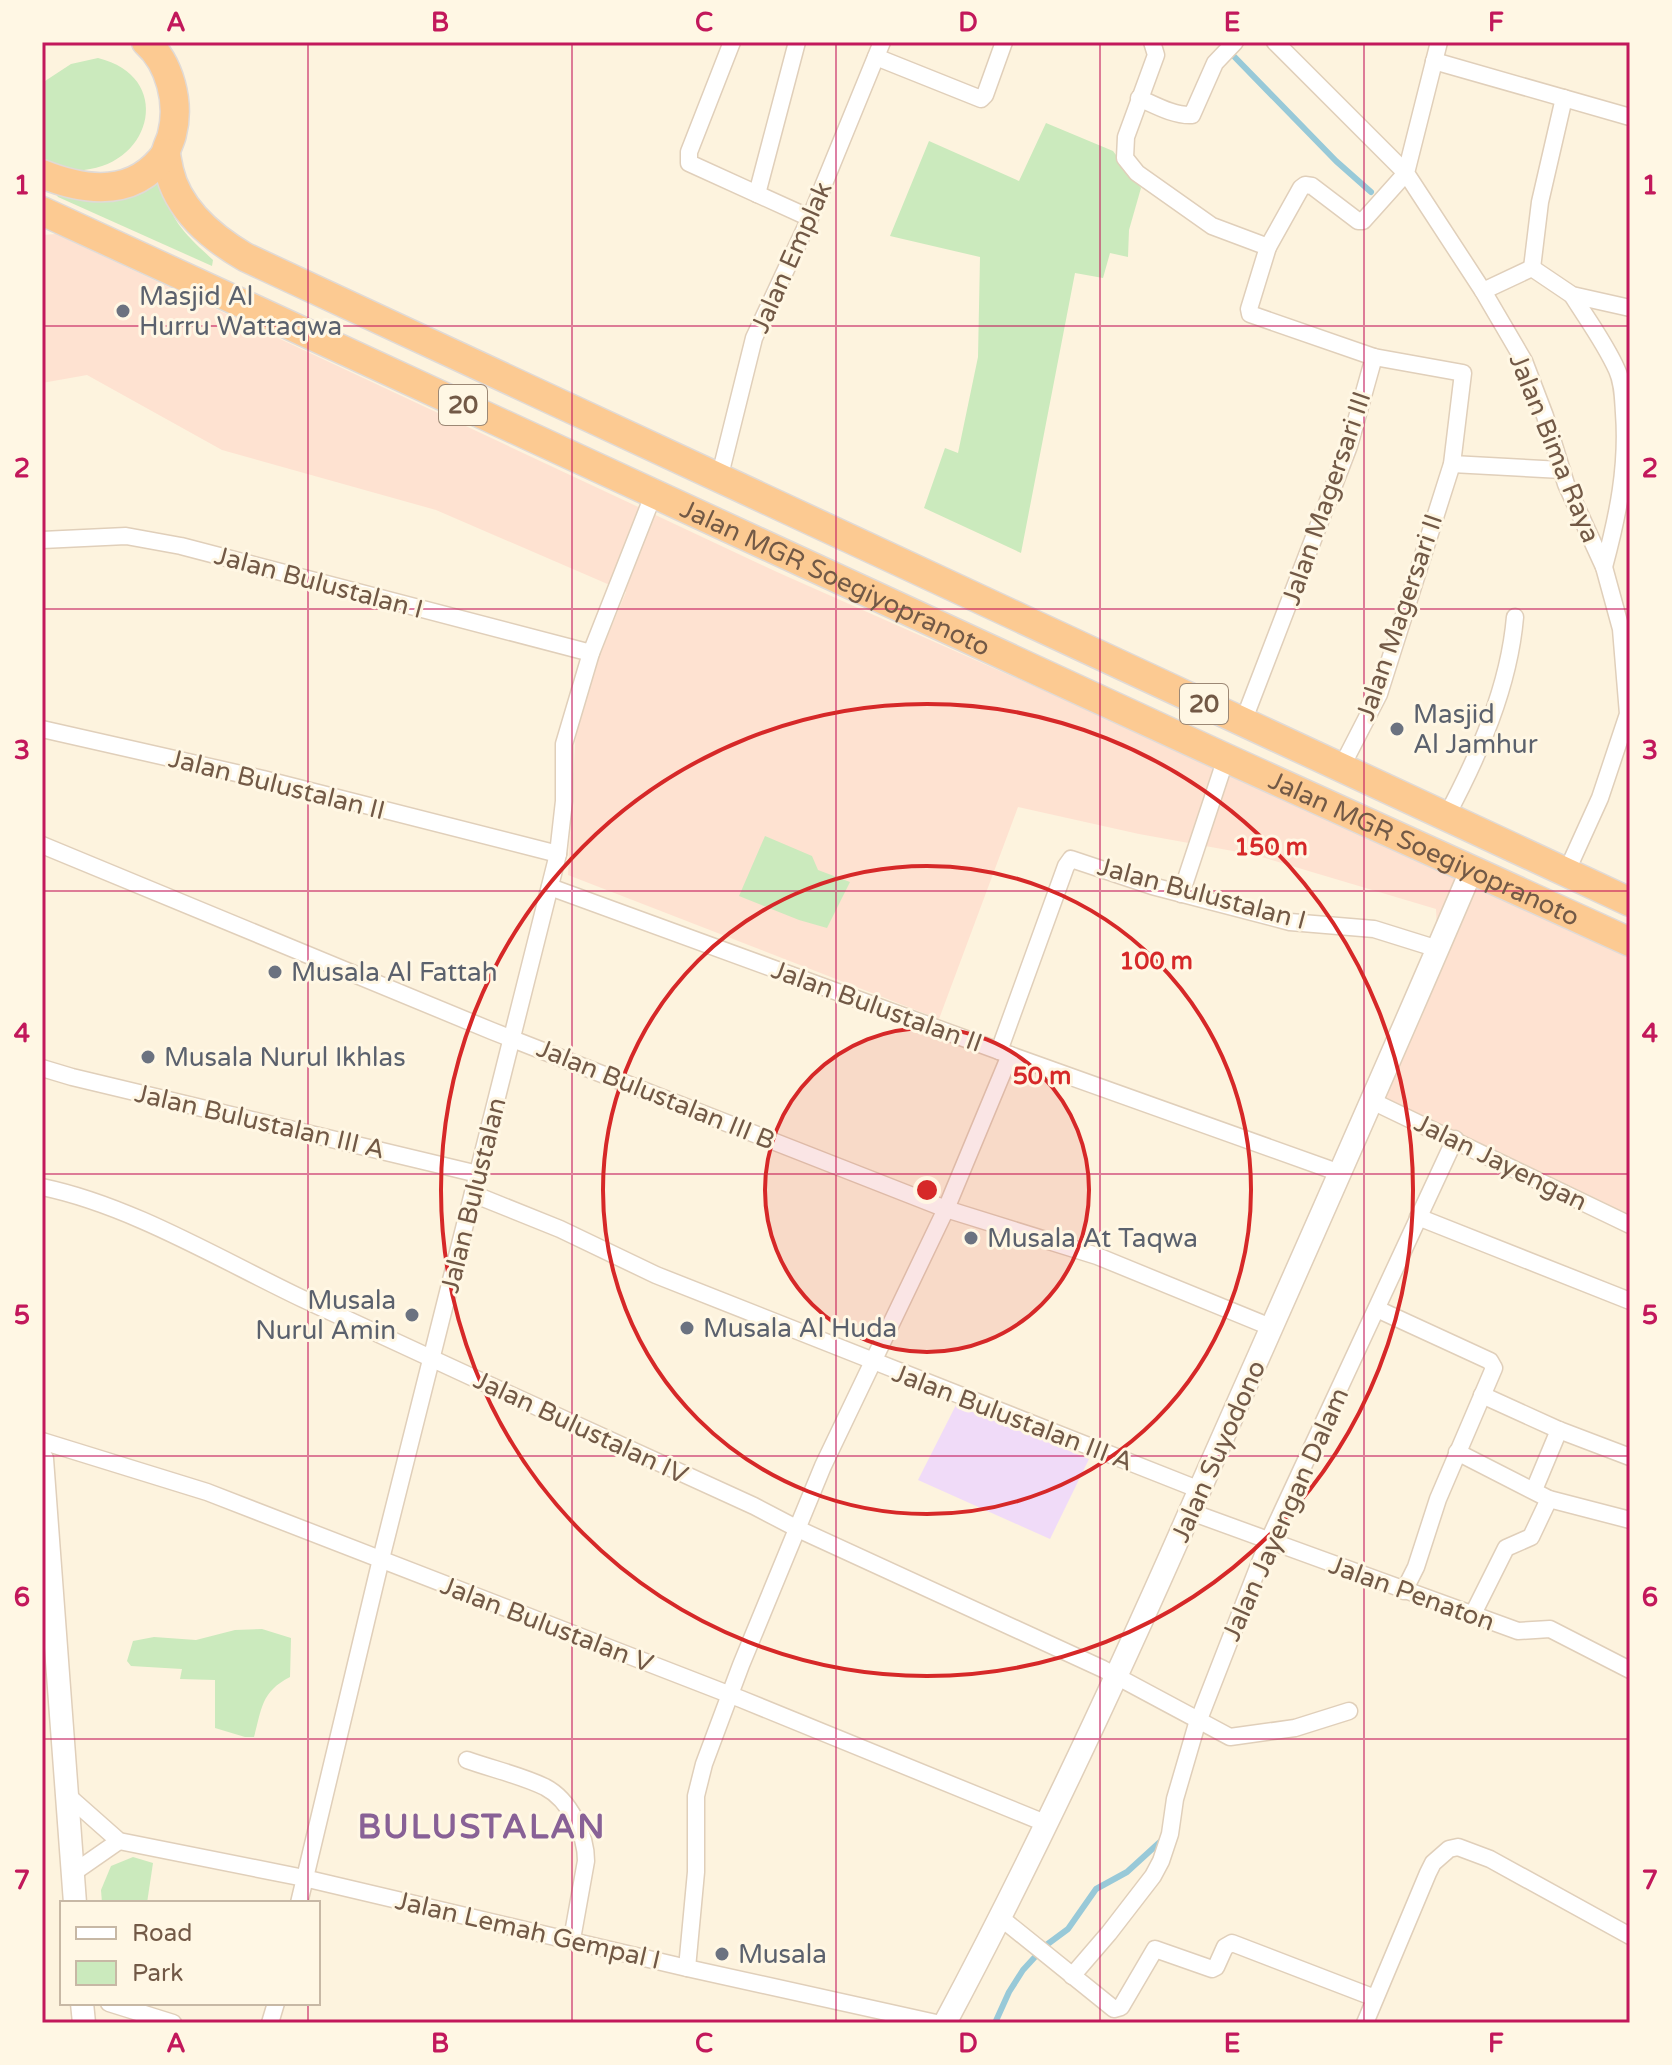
<svg xmlns="http://www.w3.org/2000/svg" width="1672" height="2065" viewBox="0 0 1672 2065" font-family="'Varela Round',sans-serif">
  <rect width="100%" height="100%" fill="#fdf3de"/>
  <polygon fill="#fee2d1" points="56,234 777,572 1507,896 1630,956 1630,1218 1369,1094 1437,929 1436,909 1255,855 1139,834 1018,807 939,1019 568,875 577,708 626,592 436,510 222,450 87,375 42,383 42,235"/>
  <polygon fill="#f0dbf8" points="956,1405 1089,1459 1050,1539 918,1480"/>
  <g fill="#cbeabd">
    <path d="M98,58C173,76 154,163 84,170C70,171 55,165 42,161V83L71,64Z"/>
    <polygon points="1046,123 1113,151 1141,188 1129,230 1128,257 1110,253 1103,278 1075,273 1021,553 924,508 945,448 958,453 978,357 980,257 890,236 929,141 1019,181"/>
    <path d="M156,178L161,182C171,222 184,233 213,260L212,266L58,197L55,193Z"/>
    <polygon points="765,836 812,856 818,870 850,882 827,928 799,920 739,896"/>
    <path d="M262,1629L291,1638L290,1677C261,1692 262,1708 254,1737H245L215,1728V1680L180,1679L182,1669L131,1666L127,1661L133,1641L154,1637L196,1640L235,1630Z"/>
    <polygon points="133,1857 153,1863 147,1903 102,1903 101,1890 111,1866"/>
  </g>
  <g fill="none" stroke-linecap="round" stroke-linejoin="round">
    <g stroke="#98c9d8" stroke-width="6">
      <polyline points="1220,42 1336,161 1371,192"/>
      <polyline points="995,2023 1009,1992 1023,1970 1045,1946 1068,1929 1096,1889 1127,1872 1161,1841"/>
    </g>
    <defs>
      <g id="minor">
        <polyline points="732,42 689,152 689,163 810,218"/>
        <polyline points="1152,42 1156,55 1126,137 1125,158 1137,173 1212,226 1268,247 1249,309 1250,314 1374,357 1463,373 1452,464 1379,694 1341,768"/>
        <polyline points="1439,42 1406,173 1483,291 1524,361 1545,416 1566,484 1604,567 1621,629 1628,714 1600,798 1566,873"/>
        <polyline points="876,57 981,99 985,95 1004,42"/>
        <polyline points="1434,61 1630,117"/>
        <path d="M1139,98C1155,105 1174,116 1192,115L1215,63L1235,42"/>
        <polyline points="757,194 797,42"/>
        <polyline points="1268,247 1301,188 1305,185 1312,186 1358,221 1363,221 1406,173 1275,42"/>
        <polyline points="1532,268 1540,202 1564,98"/>
        <polyline points="1532,268 1572,295 1630,308"/>
        <polyline points="1483,291 1532,268"/>
        <path d="M1572,295C1587,319 1605,343 1617,370C1623,383 1623,398 1624,413C1628,466 1618,515 1604,567"/>
        <polyline points="1452,464 1562,470"/>
        <polyline points="719,479 754,338 810,218 882,42"/>
        <polyline points="42,540 126,536 181,546 591,653"/>
        <polyline points="1243,722 1349,446 1374,357"/>
        <polyline points="42,729 263,779 558,854"/>
        <path d="M1446,817C1479,755 1509,687 1515,617"/>
        <polyline points="42,845 492,1031 946,1209 1097,1256 1273,1328"/>
        <polyline points="550,887 1010,1055 1340,1173"/>
        <polyline points="1181,894 1226,758"/>
        <polyline points="999,1051 1066,866 1071,859 1152,886 1290,922 1374,929 1438,949"/>
        <polyline points="42,1068 72,1077 478,1174"/>
        <polyline points="1372,1101 1630,1225"/>
        <path d="M42,1187C130,1205 221,1260 303,1299C453,1369 603,1437 754,1506L798,1529L1103,1669L1230,1737L1295,1728L1349,1711"/>
        <polyline points="473,1194 560,1229 656,1275 1200,1490"/>
        <polyline points="1418,1217 1630,1301"/>
        <polyline points="1377,1309 1490,1361 1494,1368 1438,1499 1416,1567 1404,1591"/>
        <polyline points="1482,1395 1559,1430 1630,1457"/>
        <polyline points="42,1441 207,1492 741,1699 1045,1823"/>
        <polyline points="1457,1452 1549,1499 1630,1520"/>
        <polyline points="1534,1490 1559,1430"/>
        <polyline points="1191,1512 1518,1631 1550,1629 1630,1670"/>
        <polyline points="1473,1614 1506,1548 1531,1537 1549,1499"/>
        <path d="M467,1760C492,1769 520,1775 545,1787C570,1800 586,1835 586,1861L572,1939"/>
        <polyline points="67,1795 119,1841 304,1878 687,1968 936,2023"/>
        <polyline points="73,1873 119,1841"/>
        <polyline points="299,1903 381,1559 558,854 564,801 564,744 591,653 654,493"/>
        <polyline points="1001,1918 1114,2009 1121,2007 1155,1949 1212,1969 1216,1967 1225,1947 1232,1943 1375,1998"/>
        <polyline points="687,1968 696,1872 696,1796 704,1764 741,1665 823,1466 946,1209 1010,1055"/>
        <polyline points="1072,1976 1109,1933 1153,1876 1161,1861 1170,1834 1175,1799 1196,1727 1268,1542 1455,1139"/>
        <polyline points="109,2003 173,2023"/>
        <polyline points="270,2023 276,2003"/>
        <polyline points="1365,2023 1428,1873 1433,1863 1449,1849 1458,1847 1490,1859 1630,1936"/>
      </g>
      <g id="tertiary">
        <polyline points="42,1459 75,1903"/>
        <polyline points="82,2003 84,2023"/>
        <path d="M945,2023C1038,1849 1121,1670 1200,1489C1291,1283 1383,1078 1471,871"/>
      </g>
      <g id="trunk">
        <path d="M146,42C170,63 180,103 172,134C171,140 167,146 166,152C166,157 168,164 169,170C178,210 211,237 245,257L1630,902"/>
        <path d="M42,174C87,192 135,197 166,153"/>
        <path id="s1" d="M42,211L1226,758L1630,942"/>
      </g>
    </defs>
    <use href="#minor" stroke="#e0cfba" stroke-width="19"/>
    <use href="#tertiary" stroke="#e0cfba" stroke-width="25"/>
    <use href="#trunk" stroke="#e0dad6" stroke-width="31"/>
    <use href="#minor" stroke="#fff" stroke-width="16"/>
    <use href="#tertiary" stroke="#fff" stroke-width="22"/>
    <use href="#trunk" stroke="#fcca92" stroke-width="28"/>
  </g>
  <path fill="none" stroke="#c2185b" stroke-width="2" stroke-opacity="0.55" d="M308,42V1903M572,42V2023M836,42V2023M1100,42V2023M1364,42V2023M42,326H1630M42,609H1630M42,891H1630M42,1174H1630M42,1456H1630M42,1739H1630M308,2003V2023"/>
  <circle cx="927" cy="1190" r="162" fill="#d62828" fill-opacity=".12"/>
  <g fill="none" stroke="#d62828" stroke-width="4">
    <circle cx="927" cy="1190" r="162"/>
    <circle cx="927" cy="1190" r="324"/>
    <circle cx="927" cy="1190" r="486"/>
  </g>
  <g fill="#6b7280" stroke="#fff7e4" stroke-width="3">
    <circle cx="123" cy="311" r="8"/>
    <circle cx="1397" cy="729" r="8"/>
    <circle cx="275" cy="972" r="8"/>
    <circle cx="148" cy="1057" r="8"/>
    <circle cx="971" cy="1238" r="8"/>
    <circle cx="412" cy="1315" r="8"/>
    <circle cx="687" cy="1328" r="8"/>
    <circle cx="722" cy="1954" r="8"/>
  </g>
  <g text-anchor="middle" stroke-width="6" stroke-linejoin="round" paint-order="stroke">
    <g fill="#fff7e4" stroke="#9c8875" stroke-width="2">
      <rect x="439" y="385" width="48" height="40" rx="6"/>
      <rect x="1180" y="684" width="48" height="40" rx="6"/>
    </g>
    <g font-size="24" font-weight="bold" fill="#725946">
      <text x="463" y="413">20</text>
      <text x="1204" y="712">20</text>
    </g>
    <g font-size="26" fill="#725946" stroke="#fff7e4">
      <text transform="translate(791 257) rotate(-66)" y="9">Jalan Emplak</text>
      <text transform="translate(1555 448) rotate(68)" y="9">Jalan Bima Raya</text>
      <text transform="translate(1326 498) rotate(-71)" y="9">Jalan Magersari III</text>
      <text dy="9" stroke="none"><textPath href="#s1" startOffset="874">Jalan MGR Soegiyopranoto</textPath></text>
      <text transform="translate(319 582) rotate(15)" y="9">Jalan Bulustalan I</text>
      <text transform="translate(1399 617) rotate(-71)" y="9">Jalan Magersari II</text>
      <text transform="translate(277 784) rotate(14)" y="9">Jalan Bulustalan II</text>
      <text dy="9" stroke="none"><textPath href="#s1" startOffset="1522">Jalan MGR Soegiyopranoto</textPath></text>
      <text transform="translate(1202 893) rotate(15)" y="9">Jalan Bulustalan I</text>
      <text transform="translate(877 1006) rotate(20)" y="9">Jalan Bulustalan II</text>
      <text transform="translate(656 1094) rotate(22)" y="9">Jalan Bulustalan III B</text>
      <text transform="translate(260 1121) rotate(13)" y="9">Jalan Bulustalan III A</text>
      <text transform="translate(1501 1162) rotate(26)" y="9">Jalan Jayengan</text>
      <text transform="translate(473 1195) rotate(-76)" y="9">Jalan Bulustalan</text>
      <text transform="translate(1013 1417) rotate(21)" y="9">Jalan Bulustalan III A</text>
      <text transform="translate(581 1427) rotate(25)" y="9">Jalan Bulustalan IV</text>
      <text transform="translate(1218 1451) rotate(-66)" y="9">Jalan Suyodono</text>
      <text transform="translate(1285 1514) rotate(-66)" y="9">Jalan Jayengan Dalam</text>
      <text transform="translate(1412 1593) rotate(20)" y="9">Jalan Penaton</text>
      <text transform="translate(547 1624) rotate(21)" y="9">Jalan Bulustalan V</text>
      <text transform="translate(528 1930) rotate(13)" y="9">Jalan Lemah Gempal I</text>
    </g>
    <g font-size="26" fill="#5b616d" stroke="#fff7e4" text-anchor="start">
      <text x="139" y="305">Masjid Al<tspan x="139" dy="30">Hurru Wattaqwa</tspan></text>
      <text x="1413" y="723">Masjid<tspan x="1413" dy="30">Al Jamhur</tspan></text>
      <text x="291" y="981">Musala Al Fattah</text>
      <text x="164" y="1066">Musala Nurul Ikhlas</text>
      <text x="987" y="1247">Musala At Taqwa</text>
      <text x="396" y="1309" text-anchor="end">Musala<tspan x="396" dy="30">Nurul Amin</tspan></text>
      <text x="703" y="1337">Musala Al Huda</text>
      <text x="738" y="1963">Musala</text>
    </g>
    <g font-size="34" font-weight="bold" letter-spacing="2" fill="#886196" stroke="#fff7e4">
      <text x="482" y="1838">BULUSTALAN</text>
    </g>
  </g>
  <circle cx="927" cy="1190" r="12" fill="#d62828" stroke="#fff7e4" stroke-width="4"/>
  <g font-size="24" text-anchor="middle" font-weight="bold" fill="#d62828" stroke="#fff7e4" stroke-width="6" stroke-linejoin="round" paint-order="stroke">
    <text x="1271" y="855">150 m</text>
    <text x="1156" y="969">100 m</text>
    <text x="1042" y="1084">50 m</text>
  </g>
  <rect width="1672" height="2065" fill="none" stroke="#fff7e4" stroke-width="88"/>
  <rect x="60" y="1901" width="260" height="104" fill="#fff7e4" stroke="#c7b8a5" stroke-width="2"/>
  <rect x="76" y="1927" width="40" height="12" fill="#ffffff" stroke="#c7b8a5" stroke-width="2"/>
  <text x="132" y="1941" font-size="24" fill="#725946">Road</text>
  <rect x="76" y="1961" width="40" height="24" fill="#cbeabd" stroke="#c7b8a5" stroke-width="2"/>
  <text x="132" y="1981" font-size="24" fill="#725946">Park</text>
  <rect x="44" y="44" width="1584" height="1977" fill="none" stroke="#c2185b" stroke-width="3"/>
  <g font-size="26" text-anchor="middle" font-weight="bold" fill="#c2185b">
    <text x="176" y="31">A</text>
    <text x="440" y="31">B</text>
    <text x="704" y="31">C</text>
    <text x="968" y="31">D</text>
    <text x="1232" y="31">E</text>
    <text x="1496" y="31">F</text>
    <text x="22" y="194">1</text>
    <text x="1650" y="194">1</text>
    <text x="22" y="477">2</text>
    <text x="1650" y="477">2</text>
    <text x="22" y="759">3</text>
    <text x="1650" y="759">3</text>
    <text x="22" y="1042">4</text>
    <text x="1650" y="1042">4</text>
    <text x="22" y="1324">5</text>
    <text x="1650" y="1324">5</text>
    <text x="22" y="1606">6</text>
    <text x="1650" y="1606">6</text>
    <text x="22" y="1889">7</text>
    <text x="1650" y="1889">7</text>
    <text x="176" y="2052">A</text>
    <text x="440" y="2052">B</text>
    <text x="704" y="2052">C</text>
    <text x="968" y="2052">D</text>
    <text x="1232" y="2052">E</text>
    <text x="1496" y="2052">F</text>
  </g>
</svg>
